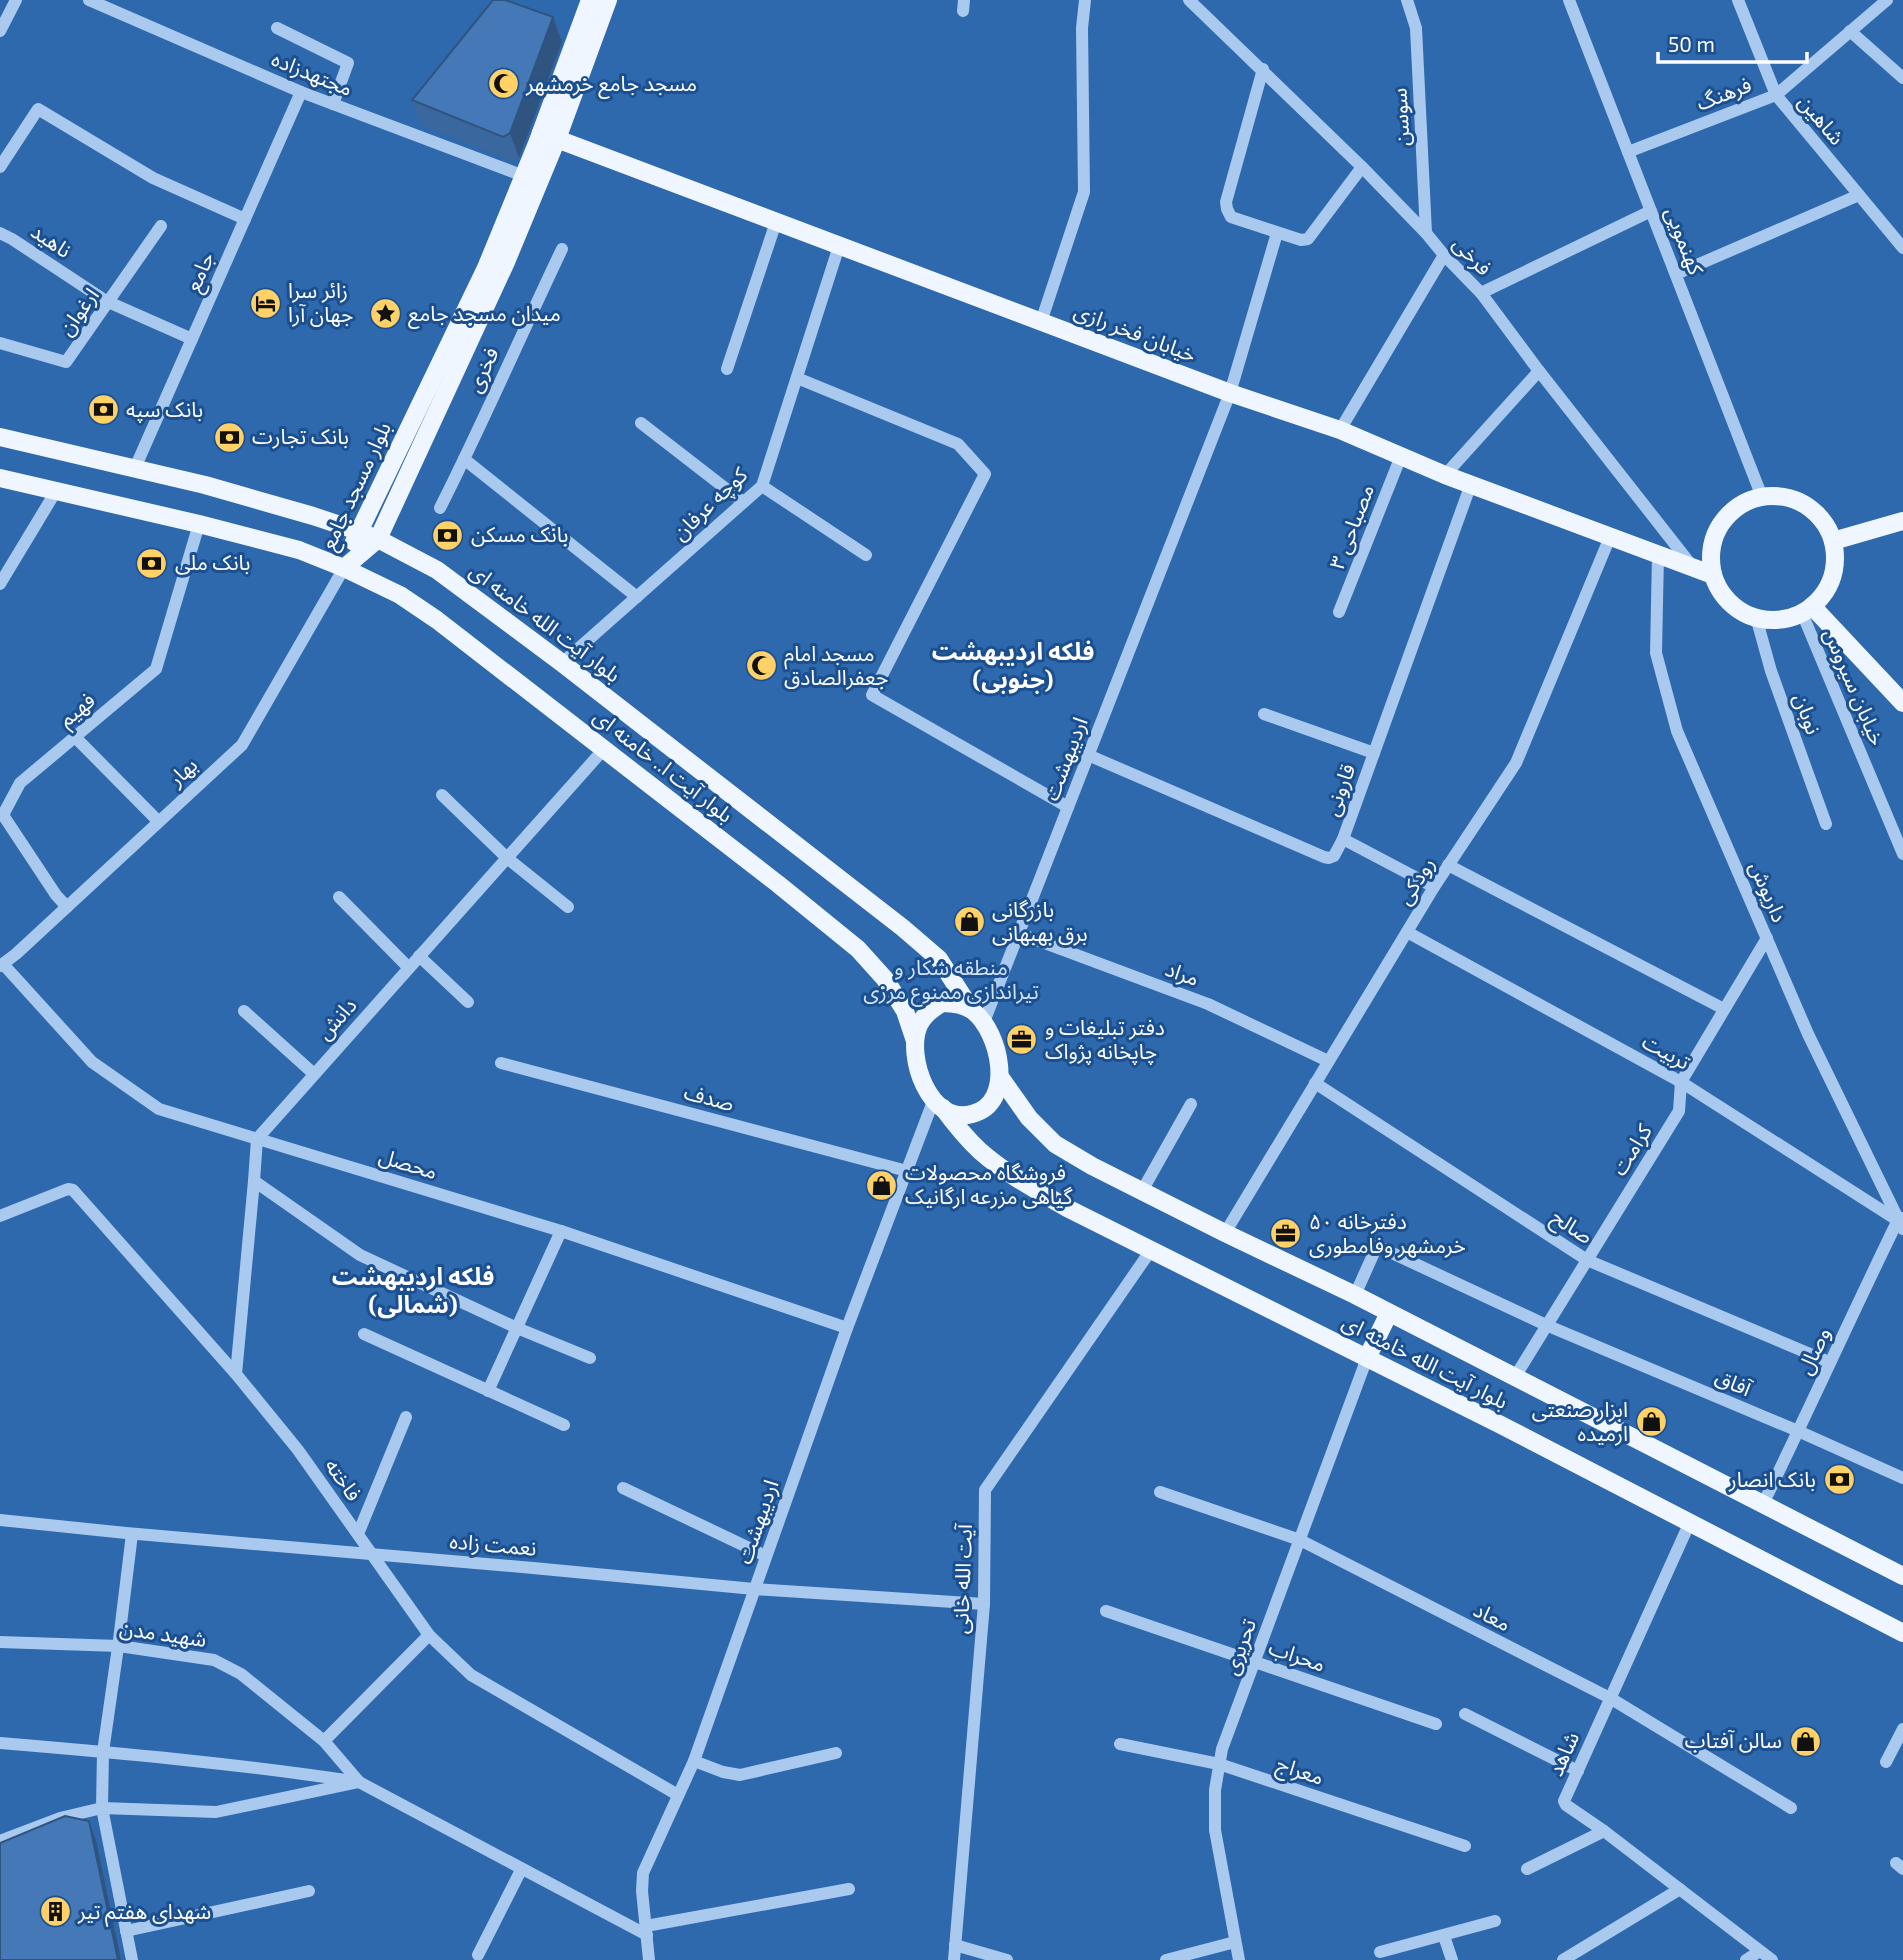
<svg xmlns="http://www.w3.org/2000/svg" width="1903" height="1960" viewBox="0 0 1903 1960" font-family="'Exo 2','Noto Sans Arabic',sans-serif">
  <rect width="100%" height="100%" fill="#1b4f8f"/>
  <rect fill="#2e69ad" x="0" y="0" width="1903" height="1960"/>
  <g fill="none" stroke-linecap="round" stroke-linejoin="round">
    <g stroke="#a9c9ee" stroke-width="12">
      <polyline points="89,0 301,92 524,176"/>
      <polyline points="1189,0 1362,167 1426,233 1444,255 1481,293 1539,371 1692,566"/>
      <polyline points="1407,0 1416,28 1426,233"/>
      <polyline points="1569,0 1762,497"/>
      <polyline points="1738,0 1776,95 1903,248"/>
      <polyline points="963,11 964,0"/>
      <polyline points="277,28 348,63 333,104"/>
      <polyline points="0,31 16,0"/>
      <polyline points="1850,31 1903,78"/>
      <polyline points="1263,69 1226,202 1227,209 1231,217 1301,240 1308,239 1362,167"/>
      <polyline points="1628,152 1776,95 1887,0"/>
      <polyline points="0,167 38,109 153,178 245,219"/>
      <polyline points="0,233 12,239 106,301 192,339"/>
      <polyline points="1676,274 1859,195"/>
      <polyline points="1481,293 1651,211"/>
      <polyline points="1041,322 1084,192 1082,28 1085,0"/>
      <polyline points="0,343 66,362 161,226"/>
      <polyline points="727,369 776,222"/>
      <polyline points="797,378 958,444 985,474 872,695 1068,807"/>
      <polyline points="641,423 743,502"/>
      <polyline points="1340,430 1444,255"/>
      <polyline points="464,459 637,597"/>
      <polyline points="135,468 301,92"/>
      <polyline points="1445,475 1539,371"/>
      <polyline points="762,486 866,555"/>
      <path d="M440,508C483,423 521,335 562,249"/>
      <polyline points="1658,555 1656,653 1677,731 1808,1034 1903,1229"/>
      <polyline points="0,584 56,491"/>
      <polyline points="1339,612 1401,456"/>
      <polyline points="1802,613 1903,854"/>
      <polyline points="1756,617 1771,671 1826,824"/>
      <polyline points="562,663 762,486 839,246"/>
      <polyline points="1264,714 1374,753"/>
      <polyline points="75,737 158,821"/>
      <polyline points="1088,755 1324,857 1329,858 1334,856 1343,839 1471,484"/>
      <polyline points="442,795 507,858 568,907"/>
      <polyline points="1343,839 1434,887"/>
      <polyline points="1448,865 1724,1009"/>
      <polyline points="339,897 409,968"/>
      <polyline points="67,907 56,895 3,815 20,783 156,669 199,524"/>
      <polyline points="1407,932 1681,1082 1897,1220"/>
      <polyline points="1018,933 1208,1004 1328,1061"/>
      <polyline points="419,956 468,1002"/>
      <polyline points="3,964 92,1062 159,1109 561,1231 847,1328"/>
      <polyline points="0,966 16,954 242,745 344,568"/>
      <polyline points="244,1011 314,1074"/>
      <polyline points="984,1022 1230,393 1277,233"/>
      <polyline points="501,1063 907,1171"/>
      <polyline points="1315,1083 1587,1260 1829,1362"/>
      <polyline points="254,1181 360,1255 517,1328 590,1358"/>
      <polyline points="1142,1191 1191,1104"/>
      <polyline points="0,1216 68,1189 73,1190 236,1374 298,1450 429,1635 471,1675 678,1795"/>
      <polyline points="1225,1233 1434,887 1516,763 1610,537"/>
      <polyline points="1355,1295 1377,1246 1546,1325 1798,1431 1903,1478"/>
      <polyline points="364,1334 564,1425"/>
      <polyline points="236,1374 254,1181 257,1139 604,749"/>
      <polyline points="1515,1377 1679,1111 1681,1082 1767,938"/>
      <polyline points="488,1391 561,1231"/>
      <polyline points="623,1488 766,1556"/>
      <polyline points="1160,1492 1300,1540 1610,1698 1791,1808"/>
      <path d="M1763,1504C1809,1410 1852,1314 1898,1220L1901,1218"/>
      <polyline points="0,1520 126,1533 533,1568 754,1589 984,1604"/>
      <polyline points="1690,1522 1564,1801 1566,1805 1604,1831 1772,1960"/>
      <polyline points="132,1534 119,1640 103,1752 102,1808 132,1960"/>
      <polyline points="358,1534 406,1417"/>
      <polyline points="1106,1611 1436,1724"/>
      <polyline points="0,1642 119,1646 214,1660 241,1674 324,1741 359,1782 216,1812 102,1808 60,1818 0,1841"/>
      <polyline points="1465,1714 1578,1771"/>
      <polyline points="324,1741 429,1635"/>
      <path d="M0,1743C120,1753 240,1764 359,1782L647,1935"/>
      <polyline points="1120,1744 1219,1764 1465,1846"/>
      <polyline points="694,1761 723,1772 740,1775 836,1753"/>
      <polyline points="1886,1762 1903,1729"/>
      <polyline points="1896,1863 1903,1869"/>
      <polyline points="1527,1869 1604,1831"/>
      <polyline points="646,1926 849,1889"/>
      <polyline points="126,1931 309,1891"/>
      <polyline points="1444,1936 1452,1960"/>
      <polyline points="955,1945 1007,1960"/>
      <polyline points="1380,1952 1495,1921"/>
      <polyline points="478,1955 521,1870"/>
      <polyline points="649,1960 642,1891 643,1873 694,1761 847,1328 934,1099"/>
      <polyline points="954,1960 984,1604 985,1490 1151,1250"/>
      <polyline points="1166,1960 1235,1942"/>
      <polyline points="1239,1960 1215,1830 1215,1790 1222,1749 1367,1358"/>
      <polyline points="1563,1960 1680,1889"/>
      <polyline points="1746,1960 1760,1951"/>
    </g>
    <g stroke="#f0f6ff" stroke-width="18">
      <polyline points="541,133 1230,393 1340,430 1445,475 1713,575"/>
      <polyline points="0,437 205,485 313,516 358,531 378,539 437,570 562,663 903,928 939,959 971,1009"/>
      <polyline points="0,478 199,524 299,550 344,568 400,595 437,620 778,884 858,949 885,979 905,1011 915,1041"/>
      <circle cx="1773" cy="558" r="62"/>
      <polyline points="1833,541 1903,521"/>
      <polyline points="354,542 486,268 536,146 590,0"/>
      <polyline points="344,568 378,539 506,262 557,139 608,0"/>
      <polyline points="1812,606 1903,703"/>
      <path d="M942,1003C953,1003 964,1004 973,1011C1000,1032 1016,1103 972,1114C930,1126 905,1056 919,1025C924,1014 933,1009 942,1003Z"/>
      <polyline points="1000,1077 1029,1118 1055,1144 1092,1166 1225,1233 1355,1295 1903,1576"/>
      <path d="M943,1108C954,1123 966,1138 980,1151C1006,1174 1038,1191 1069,1209L1501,1425L1903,1633"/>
      <polyline points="1367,1358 1389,1313"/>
    </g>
  </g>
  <polygon fill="#3a679d" points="553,17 562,42 519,158 512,161 421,125 412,100"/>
  <g fill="#305480">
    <polygon points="553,17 562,42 519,158 510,133"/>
    <polygon points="89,1821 96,1840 121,1960 118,1960"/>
  </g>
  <g fill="#4478b7" stroke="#305480" stroke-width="2">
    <polygon points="493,0 505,0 553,17 510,133 503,137 412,100"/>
    <polygon points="65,1816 89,1821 118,1960 0,1960 0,1843"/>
  </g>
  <defs>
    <symbol id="mosque-disc" viewBox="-11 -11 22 22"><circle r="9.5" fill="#ffd166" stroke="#1b4f8f"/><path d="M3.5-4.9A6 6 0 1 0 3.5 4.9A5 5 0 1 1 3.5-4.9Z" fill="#111"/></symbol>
    <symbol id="hotel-disc" viewBox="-11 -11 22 22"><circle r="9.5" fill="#ffd166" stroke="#1b4f8f"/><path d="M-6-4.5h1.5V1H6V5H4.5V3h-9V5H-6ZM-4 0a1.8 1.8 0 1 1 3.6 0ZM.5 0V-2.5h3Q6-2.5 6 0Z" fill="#111"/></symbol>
    <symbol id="sight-disc" viewBox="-11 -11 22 22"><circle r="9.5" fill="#ffd166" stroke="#1b4f8f"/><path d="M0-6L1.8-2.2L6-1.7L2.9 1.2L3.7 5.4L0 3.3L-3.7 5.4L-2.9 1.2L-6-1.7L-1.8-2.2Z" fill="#111"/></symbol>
    <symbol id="bank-disc" viewBox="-11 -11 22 22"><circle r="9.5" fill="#ffd166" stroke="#1b4f8f"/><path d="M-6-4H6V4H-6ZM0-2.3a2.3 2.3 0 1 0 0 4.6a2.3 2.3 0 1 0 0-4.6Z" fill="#111"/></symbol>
    <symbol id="shop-disc" viewBox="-11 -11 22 22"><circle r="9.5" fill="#ffd166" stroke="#1b4f8f"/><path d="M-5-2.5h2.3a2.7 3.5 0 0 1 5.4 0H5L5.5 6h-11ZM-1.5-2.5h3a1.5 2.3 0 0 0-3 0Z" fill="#111"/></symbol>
    <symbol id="office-disc" viewBox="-11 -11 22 22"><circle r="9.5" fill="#ffd166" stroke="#1b4f8f"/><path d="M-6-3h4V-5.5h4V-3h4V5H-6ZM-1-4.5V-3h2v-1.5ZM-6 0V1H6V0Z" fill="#111"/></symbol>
    <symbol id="building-disc" viewBox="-11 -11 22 22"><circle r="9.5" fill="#ffd166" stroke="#1b4f8f"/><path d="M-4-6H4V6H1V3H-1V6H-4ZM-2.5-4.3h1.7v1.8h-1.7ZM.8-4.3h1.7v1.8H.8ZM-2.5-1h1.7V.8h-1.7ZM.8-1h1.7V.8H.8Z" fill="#111"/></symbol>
  </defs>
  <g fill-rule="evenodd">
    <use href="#mosque-disc" x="486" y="66" width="35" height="35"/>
    <use href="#hotel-disc" x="248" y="286" width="35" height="35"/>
    <use href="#sight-disc" x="368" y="296" width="35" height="35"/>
    <use href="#bank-disc" x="86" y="392" width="35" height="35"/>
    <use href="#bank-disc" x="212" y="420" width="35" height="35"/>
    <use href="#bank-disc" x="430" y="518" width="35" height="35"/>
    <use href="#bank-disc" x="134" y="546" width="35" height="35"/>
    <use href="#mosque-disc" x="744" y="648" width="35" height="35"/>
    <use href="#shop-disc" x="952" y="904" width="35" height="35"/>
    <use href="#office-disc" x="1004" y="1022" width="35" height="35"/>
    <use href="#shop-disc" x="864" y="1168" width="35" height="35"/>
    <use href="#office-disc" x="1268" y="1216" width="35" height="35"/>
    <use href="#shop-disc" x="1634" y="1404" width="35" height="35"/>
    <use href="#bank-disc" x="1822" y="1462" width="35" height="35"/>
    <use href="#shop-disc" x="1788" y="1724" width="35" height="35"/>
    <use href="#building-disc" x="38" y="1894" width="35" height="35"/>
  </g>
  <g text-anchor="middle" stroke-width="6" stroke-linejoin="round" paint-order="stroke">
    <g font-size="21" fill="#fff" stroke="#1b4f8f">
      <text transform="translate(312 74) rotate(22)" y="7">مجتهدزاده</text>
      <text transform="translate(1724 94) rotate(-21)" y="7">فرهنگ</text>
      <text transform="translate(1401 117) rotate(-93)" y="7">سوسن</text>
      <text transform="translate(1821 120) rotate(50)" y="7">شاهین</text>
      <text transform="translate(51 241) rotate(34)" y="7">ناهید</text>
      <text transform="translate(1684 241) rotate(69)" y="7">کهنمویی</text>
      <text transform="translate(1472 256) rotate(46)" y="7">فرخی</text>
      <text transform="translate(200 272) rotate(-66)" y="7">جامع</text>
      <text transform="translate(79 312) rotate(-54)" y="7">ارغوان</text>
      <text transform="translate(1135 333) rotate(21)" y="7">خیابان فخر رازی</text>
      <text transform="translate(483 370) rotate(-65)" y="7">فخری</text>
      <text transform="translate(356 486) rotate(-65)" y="7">بلوار مسجد جامع</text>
      <text transform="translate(710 504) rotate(-44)" y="7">کوچه عرفان</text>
      <text transform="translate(1352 527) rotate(-69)" y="7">مصباحی ۳</text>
      <text transform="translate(545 623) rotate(37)" y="7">بلوار آیت الله خامنه ای</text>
      <text transform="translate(1854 687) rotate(67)" y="7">خیابان سیروس</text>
      <text transform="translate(77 710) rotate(-40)" y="7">فهیم</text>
      <text transform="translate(1807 714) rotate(70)" y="7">نوبان</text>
      <text transform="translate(1066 759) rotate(-69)" y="7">اردیبهشت</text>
      <text transform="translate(663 766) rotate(38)" y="7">بلوار آیت ا.. خامنه ای</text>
      <text transform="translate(183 772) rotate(-43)" y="7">بهار</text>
      <text transform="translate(1340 790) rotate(-70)" y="7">قارونی</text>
      <text transform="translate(1416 881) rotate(-58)" y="7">رودکی</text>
      <text transform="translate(1768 892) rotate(67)" y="7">داریوش</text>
      <text transform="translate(1182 974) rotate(20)" y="7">مراد</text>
      <text transform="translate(337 1019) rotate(-48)" y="7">دانش</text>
      <text transform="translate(1666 1052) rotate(29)" y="7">تربیت</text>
      <text transform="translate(709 1098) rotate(15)" y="7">صدف</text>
      <text transform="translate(1632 1150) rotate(-58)" y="7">کرامت</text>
      <text transform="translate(408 1164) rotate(17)" y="7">محصل</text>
      <text transform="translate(1572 1227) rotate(33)" y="7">صالح</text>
      <text transform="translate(1814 1351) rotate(-65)" y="7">وصال</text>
      <text transform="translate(1425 1362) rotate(27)" y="7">بلوار آیت الله خامنه ای</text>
      <text transform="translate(1733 1383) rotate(23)" y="7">آفاق</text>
      <text transform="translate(343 1480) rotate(55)" y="7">فاخته</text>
      <text transform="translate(758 1522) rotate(-71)" y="7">اردیبهشت</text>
      <text transform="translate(493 1545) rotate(5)" y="7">نعمت زاده</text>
      <text transform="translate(963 1579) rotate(-88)" y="7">آیت الله خانی</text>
      <text transform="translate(1492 1617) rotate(27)" y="7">معاد</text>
      <text transform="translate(163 1634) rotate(8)" y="7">شهید مدن</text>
      <text transform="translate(1240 1647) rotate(-70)" y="7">تحریری</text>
      <text transform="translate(1297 1656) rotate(19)" y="7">محراب</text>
      <text transform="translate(1564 1754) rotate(-66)" y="7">شاهد</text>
      <text transform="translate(1300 1771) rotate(18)" y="7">معراج</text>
    </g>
    <g font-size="21" fill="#fff" stroke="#1b4f8f" text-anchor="start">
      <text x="526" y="91">مسجد جامع خرمشهر</text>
      <text x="288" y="298">زائر سرا<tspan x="288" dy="24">جهان آرا</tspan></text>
      <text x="408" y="321">میدان مسجد جامع</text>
      <text x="126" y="417">بانک سپه</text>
      <text x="252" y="444">بانک تجارت</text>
      <text x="471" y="542">بانک مسکن</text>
      <text x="175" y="570">بانک ملی</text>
      <text x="784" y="661">مسجد امام<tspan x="784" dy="24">جعفرالصادق</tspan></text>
      <text x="992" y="917">بازرگانی<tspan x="992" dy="24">برق بهبهانی</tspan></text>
      <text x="1045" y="1035">دفتر تبلیغات و<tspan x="1045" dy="24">چاپخانه پژواک</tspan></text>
      <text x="905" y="1180">فروشگاه محصولات<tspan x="905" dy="24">گیاهی مزرعه ارگانیک</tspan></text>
      <text x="1309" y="1229">دفترخانه ۵۰<tspan x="1309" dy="24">خرمشهر وفامطوری</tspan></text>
      <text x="1628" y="1417" text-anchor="end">ابزار صنعتی<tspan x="1628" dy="24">ارمیده</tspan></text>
      <text x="1816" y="1487" text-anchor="end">بانک انصار</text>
      <text x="1782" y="1748" text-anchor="end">سالن آفتاب</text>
      <text x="78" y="1919">شهدای هفتم تیر</text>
    </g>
    <g font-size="21" fill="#cfe3fa" stroke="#1b4f8f">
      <text x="951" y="975">منطقه شکار و<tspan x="951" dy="24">تیراندازی ممنوع مرزی</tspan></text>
    </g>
    <g font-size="24" font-weight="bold" fill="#fff" stroke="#1b4f8f">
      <text x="1013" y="660">فلکه اردیبهشت<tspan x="1013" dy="28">(جنوبی)</tspan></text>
      <text x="413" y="1285">فلکه اردیبهشت<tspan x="413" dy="28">(شمالی)</tspan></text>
    </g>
  </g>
  <path d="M1658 52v10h149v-10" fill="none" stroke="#ffffff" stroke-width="3.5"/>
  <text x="1668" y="52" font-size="21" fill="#ffffff" stroke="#1b4f8f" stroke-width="5" paint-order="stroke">50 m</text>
</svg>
